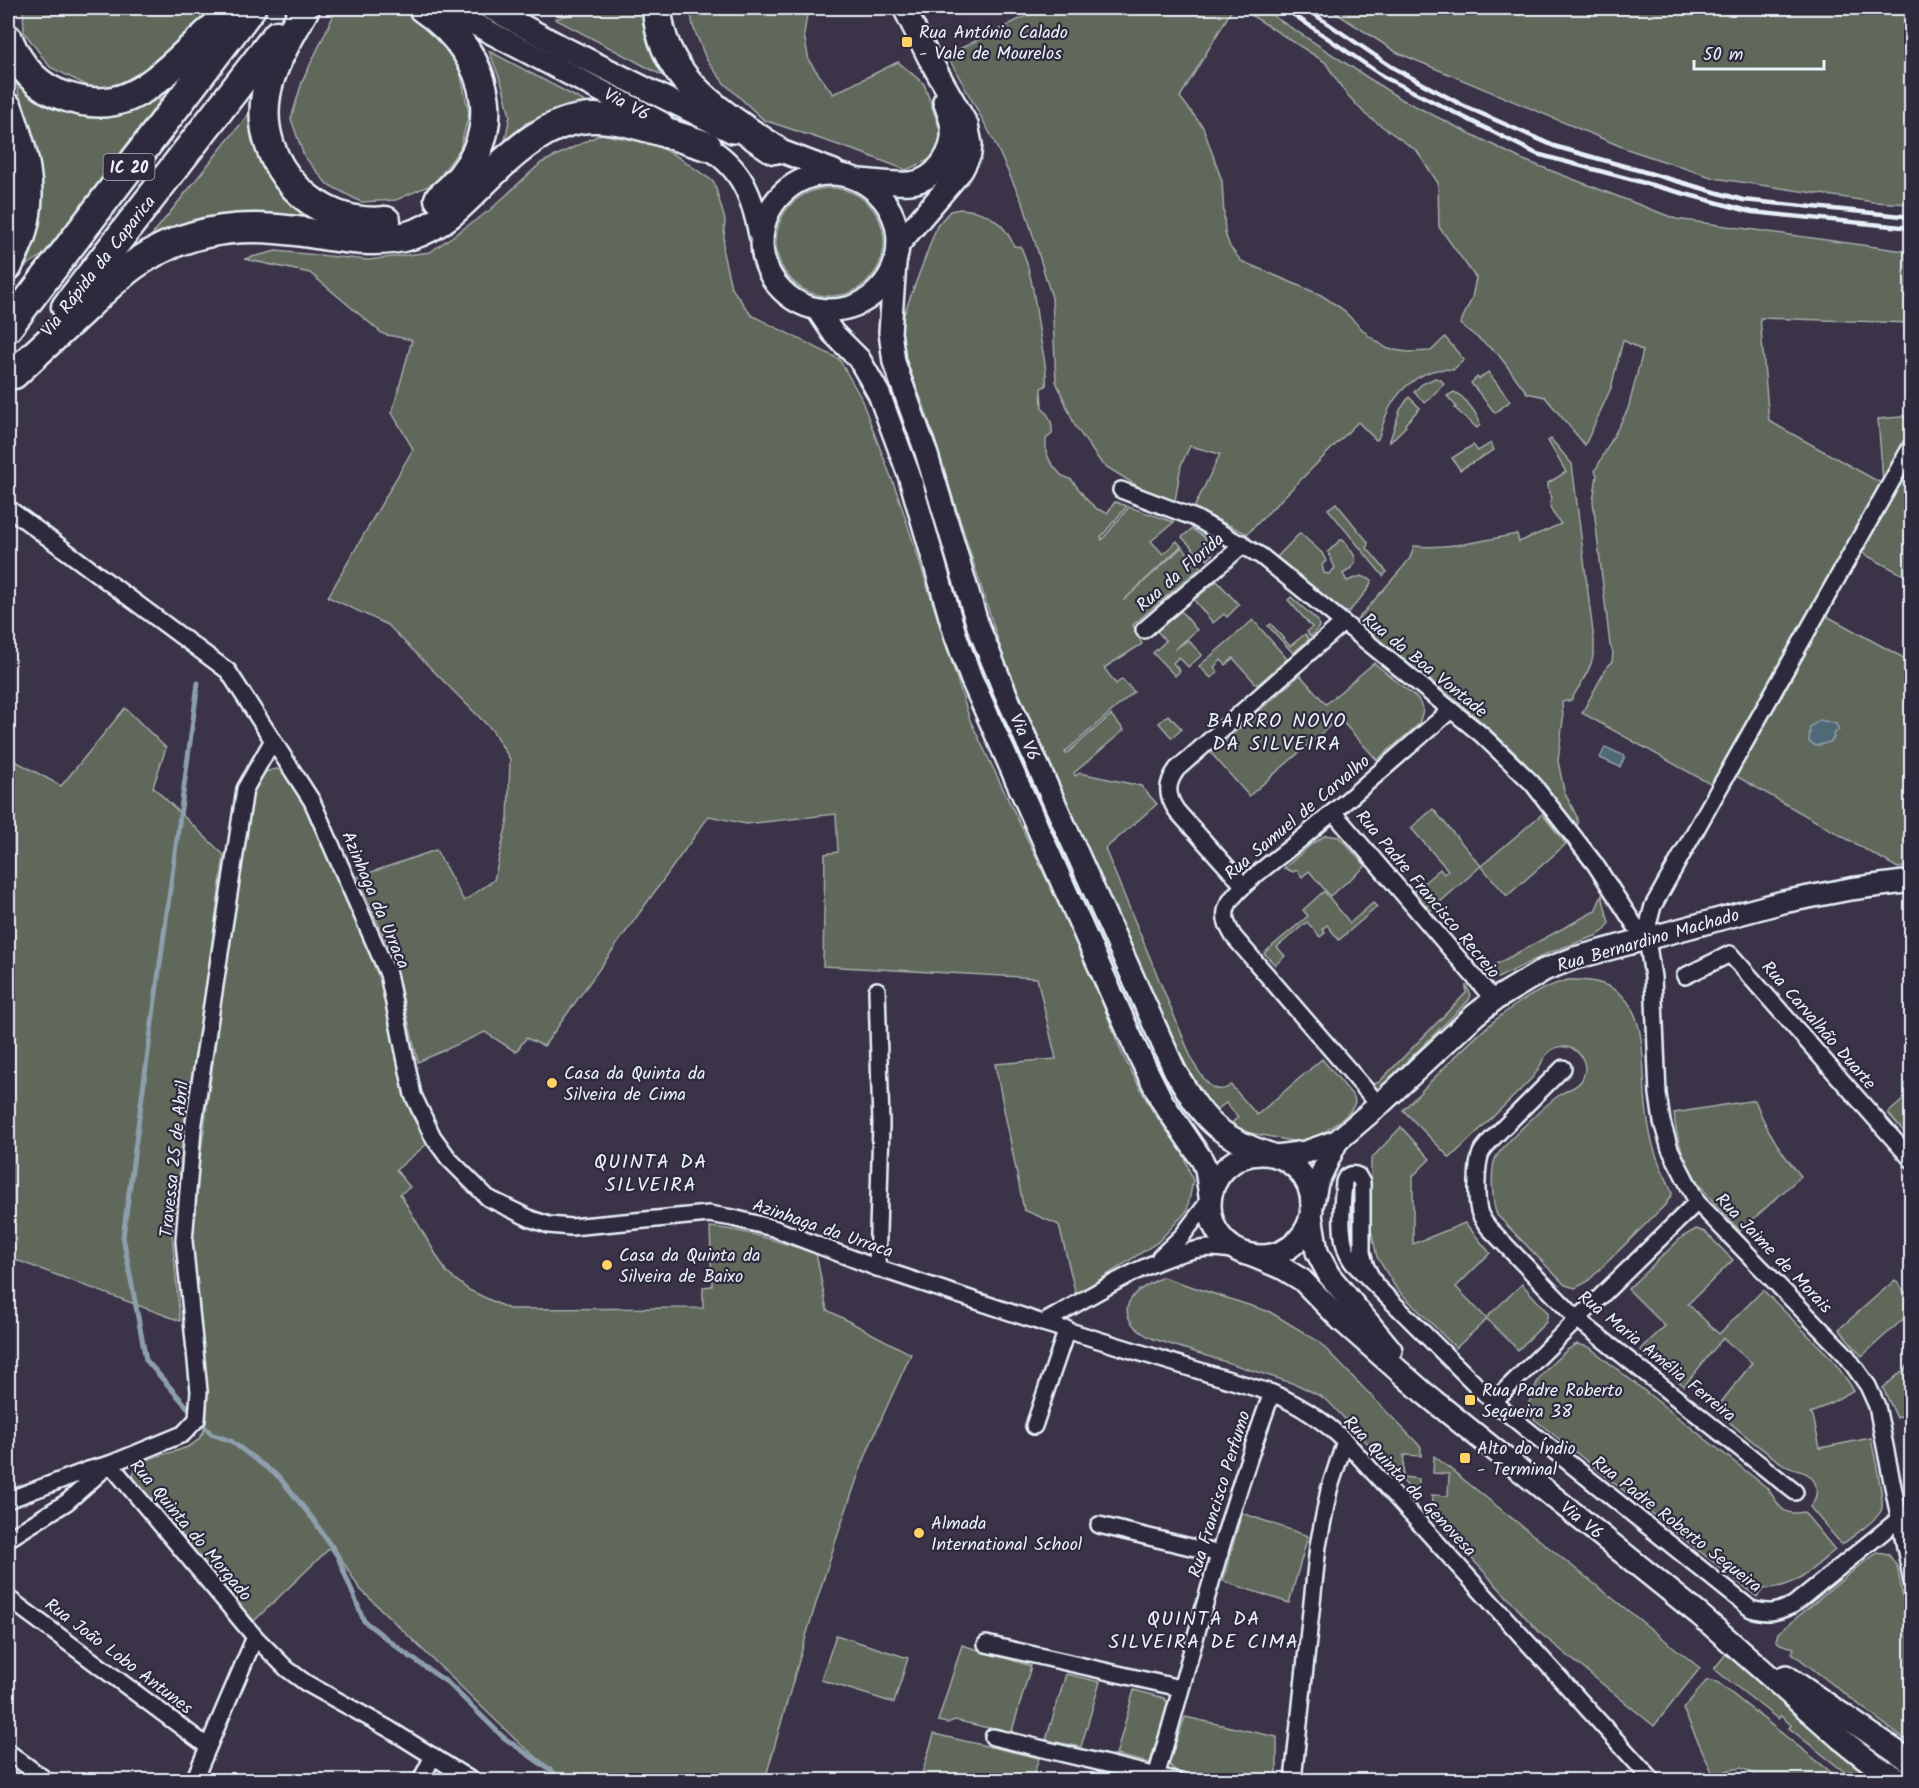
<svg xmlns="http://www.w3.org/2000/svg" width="1919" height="1788" viewBox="0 0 1919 1788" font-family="Kalam,sans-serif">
  <rect width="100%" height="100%" fill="#3b3347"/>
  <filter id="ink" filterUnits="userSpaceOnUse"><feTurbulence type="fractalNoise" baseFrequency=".0167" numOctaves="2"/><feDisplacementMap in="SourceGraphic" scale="12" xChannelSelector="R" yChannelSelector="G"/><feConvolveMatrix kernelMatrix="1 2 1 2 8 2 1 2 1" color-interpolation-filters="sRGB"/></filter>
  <g filter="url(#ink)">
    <g fill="#60685b" stroke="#a4acaa" stroke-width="1.5">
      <polygon points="23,8 215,8 170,60 128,88 88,86 50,67 24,32"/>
      <polygon points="337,8 399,8 430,23 457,57 469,113 460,149 435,183 396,200 361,202 327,184 304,156 291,119 302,82"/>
      <polygon points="589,8 652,8 671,80 555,19"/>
      <polygon points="690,8 808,8 804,35 809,61 833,94 898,62 924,84 943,138 933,158 906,170 859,152 764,120 724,83 706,59 693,26"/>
      <path d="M1042,8H1233L1180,97L1203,127L1222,181L1225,233L1230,247L1241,261L1321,295L1341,308L1369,336L1388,349L1408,352L1431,351L1445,337L1464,360L1453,370C1428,365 1402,385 1390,407C1385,416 1382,428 1378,439L1376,440L1358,422L1247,534L1194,508L1220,454L1190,446L1181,465L1175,501L1139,487L1102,464L1075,426L1056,381L1052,298L1024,206L992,137L947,55Z"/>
      <polygon points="1240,8 1261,8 1399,98 1521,159 1676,219 1911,252 1911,323 1760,318 1769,421 1881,483 1712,785 1582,713 1608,665 1612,662 1613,652 1610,645 1593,501 1597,475 1595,471 1628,409 1643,351 1623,340 1611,388 1585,445 1545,397 1527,393 1498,354 1460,324 1472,298 1476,278 1439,227 1438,183 1417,151 1366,115 1344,91 1325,62"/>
      <polygon points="1328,8 1911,8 1911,204 1873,202 1714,178 1627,149 1396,52"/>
      <polygon points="489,51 591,105 551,114 526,123 504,145 510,116 503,87"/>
      <polygon points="14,71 98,117 136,109 163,97 44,254 26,266 32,251 39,209 36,155 19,96"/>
      <polygon points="263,96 316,218 279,215 136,255"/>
      <polygon points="8,134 17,223 8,248"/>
      <polygon points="601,134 652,144 675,155 714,182 725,220 723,253 731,287 751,315 839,359 860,396 899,498 970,720 1085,959 1123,1056 1152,1110 1183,1153 1193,1181 1187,1211 1158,1242 1076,1295 1059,1225 1024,1210 995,1064 1056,1059 1037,978 823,966 825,854 838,852 836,814 746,824 709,816 544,1046 526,1038 516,1052 485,1032 418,1062 393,957 357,877 436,850 464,901 494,880 508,819 510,759 492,730 388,625 328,597 413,449 392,413 412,340 383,334 310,273 244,259 276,251 369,260 430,252 490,210 541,163"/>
      <circle cx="830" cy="242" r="54"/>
      <path d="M960,209C986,210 1004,221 1014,246L1021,247C1033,275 1035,306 1040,335C1042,351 1048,370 1046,386L1041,388L1042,408C1050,415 1053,423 1052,434L1046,439V452L1051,463L1061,475L1072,480L1087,500L1097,509L1107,513L1115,502L1127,506L1101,537L1102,540L1129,507L1174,522L1151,541L1163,554L1177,541L1181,546L1123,601L1182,547L1201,567L1133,625L1142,644L1104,668L1116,684L1122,679L1134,692L1065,752L1066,754L1111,715L1124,730L1074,773L1075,776L1080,773L1141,786L1157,804L1105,849L1194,1064C1203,1077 1213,1099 1231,1085L1257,1115L1322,1059L1354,1097L1355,1102C1352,1112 1341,1120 1333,1126C1308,1144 1301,1144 1272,1137C1260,1134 1248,1134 1236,1129L1230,1125L1238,1117L1226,1103L1215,1111L1196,1084L1175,1047L1003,656L924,406L906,360L902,329L904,314L937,226L950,211Z"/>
      <polygon points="1488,372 1510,401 1495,413 1471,383 1477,377 1479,379"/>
      <polygon points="1435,378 1441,380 1444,384 1425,403 1414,392 1422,384"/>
      <path d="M1454,392C1464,396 1479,415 1480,425L1477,428L1455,408L1456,406L1447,396Z"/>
      <polygon points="1409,397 1420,408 1405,424 1406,426 1389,443 1400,410"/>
      <polygon points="1911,416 1911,430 1883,481 1878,419"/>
      <path d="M1551,439L1572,464L1594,641C1596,664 1582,681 1571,700L1562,702L1563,719L1558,761L1564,791L1577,817L1578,824L1575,826C1560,805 1545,783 1527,765C1476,712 1416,669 1358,625L1356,621L1404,566L1410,558L1414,546C1449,549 1482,541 1517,534L1519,542L1561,524C1556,516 1546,509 1552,498L1548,487V483L1566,472L1548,441Z"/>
      <polygon points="1491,443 1494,450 1460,470 1452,458 1473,445 1478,451"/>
      <polygon points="1911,463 1911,579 1860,552"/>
      <polygon points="1336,503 1368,542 1367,548 1387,572 1383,576 1328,509"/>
      <polygon points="1192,529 1203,536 1213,548 1212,555 1208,560 1198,554 1182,537"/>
      <path d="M1300,533L1322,553L1326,561L1322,565L1324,573L1329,574L1335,568L1328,552L1340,540H1343C1355,556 1364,561 1343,574L1347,581L1361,576L1372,580L1368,589L1349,612L1342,611L1277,557Z"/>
      <polygon points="1217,581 1239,605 1227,617 1224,614 1213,623 1194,600"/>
      <polygon points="1291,597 1318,621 1319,627 1311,637 1307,632 1312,627 1288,600"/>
      <polygon points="1181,611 1197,630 1174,650 1188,640 1202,655 1188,667 1179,657 1173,663 1180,671 1175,676 1153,653 1166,641 1157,631"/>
      <polygon points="1825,615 1911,662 1911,866 1898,868 1736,776"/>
      <polygon points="1253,620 1287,659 1257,685 1233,658 1226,665 1221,660 1214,667 1218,672 1211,678 1199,666"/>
      <polygon points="1271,624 1290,646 1305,634 1309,639 1293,653 1268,626"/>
      <polygon points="1374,663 1418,699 1423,710 1419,724 1377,760 1339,718 1249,796 1211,753 1300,675 1326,704"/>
      <polygon points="125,708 166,748 153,787 224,855 172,1234 180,1321 8,1257 8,757 61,786"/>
      <polygon points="1168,715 1182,729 1172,738 1159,723"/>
      <path d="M277,769L286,772L317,823L333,870L374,956L381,979L406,1096L412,1116L428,1143L396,1170L410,1187L400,1194L447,1273L469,1290L509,1309L703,1308V1287L712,1286L710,1227C747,1230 781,1243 816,1253L827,1310L911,1354C890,1400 868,1445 852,1493C819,1587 792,1684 765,1780H558L559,1775L519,1743L359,1588L333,1545L254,1621C230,1595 206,1570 181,1544C166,1528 148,1511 137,1491C120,1458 164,1456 182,1449C189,1447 197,1442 201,1436C207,1427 207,1415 207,1405L189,1274L191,1227L248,799C256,783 257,771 277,769Z"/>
      <polygon points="1433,809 1481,866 1542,814 1566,844 1507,896 1481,866 1430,911 1414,891 1440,869 1444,874 1448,870 1411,828"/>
      <polygon points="1326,835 1339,837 1366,866 1330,896 1309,871 1302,877 1297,870 1293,872 1284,868 1313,843"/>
      <polygon points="1324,891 1350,923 1373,903 1377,907 1339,940 1327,925 1322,929 1325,933 1320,937 1307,922 1277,947 1285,956 1275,965 1264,953 1308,916 1303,910"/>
      <polygon points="1602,895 1609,923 1606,929 1598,935 1548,953 1498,978 1482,972 1595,911"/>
      <path d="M1568,980C1661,976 1637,1062 1648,1121C1650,1136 1654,1151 1660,1165C1664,1175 1670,1184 1672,1194L1666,1204L1587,1282L1575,1288L1565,1285L1497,1215C1492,1204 1490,1168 1496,1157C1504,1144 1545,1105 1558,1096C1565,1090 1575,1089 1581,1081C1589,1069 1584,1053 1570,1048C1563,1045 1555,1047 1549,1052C1541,1059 1540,1070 1532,1078C1505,1106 1477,1132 1450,1158L1403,1110C1448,1065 1505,996 1568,980Z"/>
      <polygon points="1466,985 1471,995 1469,1000 1382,1086 1378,1089 1375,1088 1370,1083 1374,1084 1379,1082 1466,993"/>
      <polygon points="1911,1093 1911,1140 1888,1113"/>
      <path d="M1755,1100C1765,1129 1782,1154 1801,1176L1740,1231C1705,1194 1678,1166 1674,1113Z"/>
      <polygon points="1401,1127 1430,1159 1413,1176 1413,1244 1465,1223 1490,1253 1456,1287 1486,1318 1522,1284 1548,1313 1546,1322 1518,1350 1487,1319 1456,1348 1396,1288 1377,1257 1371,1230 1371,1159"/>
      <path d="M1696,1229L1705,1232L1733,1260L1688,1304L1719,1334L1763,1290L1832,1359L1854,1390L1810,1414L1813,1416L1820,1448L1871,1438C1873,1451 1886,1502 1881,1511C1875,1522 1852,1536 1842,1545L1810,1507C1816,1499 1819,1490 1814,1481C1807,1469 1795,1472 1786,1466C1761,1450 1738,1429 1715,1410L1752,1363L1723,1338L1684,1386L1640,1350L1665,1326L1628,1289L1682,1237Z"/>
      <path d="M1162,1277L1270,1312L1318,1341L1421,1447V1456L1404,1455L1403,1477L1419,1479L1418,1494L1416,1495L1329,1402L1320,1396L1298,1385L1154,1339C1134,1331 1115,1312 1137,1292C1144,1286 1154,1282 1162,1277Z"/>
      <polygon points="1895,1280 1911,1299 1911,1312 1862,1356 1839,1329"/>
      <path d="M1577,1344L1589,1347L1766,1487C1780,1502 1777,1517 1804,1512L1835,1550C1814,1567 1793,1590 1764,1588L1757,1597L1524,1411C1532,1401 1532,1391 1538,1381C1543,1371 1567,1348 1577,1344Z"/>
      <polygon points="1911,1363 1911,1412 1897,1418 1883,1388"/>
      <polygon points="1434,1456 1700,1668 1654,1726 1540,1633 1431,1514 1432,1495 1448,1496 1449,1474 1433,1473"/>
      <polygon points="1242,1513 1308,1536 1289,1603 1223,1581"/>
      <polygon points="1877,1553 1889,1555 1897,1566 1911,1640 1912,1741 1909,1743 1792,1653 1794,1648 1780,1644 1776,1640 1778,1633 1859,1566"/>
      <polygon points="836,1635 908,1658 894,1703 821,1680"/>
      <polygon points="962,1645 1031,1666 1012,1731 1005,1732 955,1720 947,1723 938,1721"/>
      <path d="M1726,1654C1778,1694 1823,1742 1876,1780H1858L1859,1779L1850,1771L1847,1774L1789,1728L1791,1725L1781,1716L1778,1719L1714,1669Z"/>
      <polygon points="1066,1674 1100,1682 1081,1747 1046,1740"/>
      <polygon points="1707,1680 1717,1682 1841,1780 1762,1780 1751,1772 1741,1768 1729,1770 1714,1776 1683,1709"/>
      <polygon points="1134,1690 1164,1698 1168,1704 1150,1763 1116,1755"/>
      <path d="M1185,1717L1277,1737V1780C1252,1781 1184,1787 1169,1764L1170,1759Z"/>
      <polygon points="934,1734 1039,1758 1032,1780 920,1780"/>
    </g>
    <g fill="#506977" stroke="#8d9fab" stroke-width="1.5">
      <polygon points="1820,720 1836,724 1839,730 1833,734 1834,738 1830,742 1816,746 1809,742 1810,727"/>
      <polygon points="1605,747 1625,756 1620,767 1600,758"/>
    </g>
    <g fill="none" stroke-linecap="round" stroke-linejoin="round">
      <polyline stroke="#8d9fab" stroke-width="5" points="198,683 123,1237 146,1360 211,1434 231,1441 279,1477 313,1519 338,1557 364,1621 405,1653 448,1683 503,1737 564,1780"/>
      <defs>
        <g id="street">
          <polyline points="1912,445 1653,906 1649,921 1647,939 1653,977 1658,1094 1662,1122 1670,1149 1697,1202 1846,1355 1868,1386 1877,1406 1912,1582"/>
          <polyline points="1121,490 1195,518 1261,556 1482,735 1532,783 1595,864 1634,924 1647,939"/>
          <path d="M8,508L228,671L312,801L388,974L413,1095L433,1137L449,1159L488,1198L531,1219L549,1225L571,1227L709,1214L733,1218L773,1228L877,1268L1043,1323L1272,1393C1300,1405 1323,1420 1345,1441L1652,1780"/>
          <polyline points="1144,630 1237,550 1242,543"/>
          <polyline points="1333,812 1494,1000"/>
          <path d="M1244,886L1177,811C1166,795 1166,784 1177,769L1343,623"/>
          <polyline points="1685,976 1730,954 1912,1160"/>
          <polyline points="877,990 881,1124 877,1268"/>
          <path d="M1563,1068L1490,1141C1487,1145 1483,1149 1481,1153C1476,1165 1476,1199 1479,1211C1481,1218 1485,1223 1489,1228L1577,1319L1795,1492"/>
          <path d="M1379,1105L1234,937C1227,926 1222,915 1229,903C1240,884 1282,855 1301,839C1352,797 1401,753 1451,710"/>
          <polyline points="1160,1257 1182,1236 1209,1201"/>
          <path d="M1374,1282L1366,1267L1362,1253V1183L1358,1176C1352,1173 1346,1175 1344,1182C1342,1206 1337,1245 1354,1264L1493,1402L1751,1609C1769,1614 1775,1613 1793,1605L1899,1519L1912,1511"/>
          <path d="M1043,1323C1088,1298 1159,1251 1209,1248C1219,1248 1228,1250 1237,1250"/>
          <polyline points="1493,1402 1697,1202"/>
          <polyline points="1034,1426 1067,1329"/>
          <polyline points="8,1500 88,1470 110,1464 183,1434 197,1419 199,1391 184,1241 193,1129 245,789 273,740"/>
          <polyline points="1099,1525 1220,1554"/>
          <polyline points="8,1539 67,1502 110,1464 255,1637 287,1669 306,1683 389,1729 471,1780"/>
          <polyline points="8,1598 207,1746"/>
          <polyline points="986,1644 1180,1688"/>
          <polyline points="993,1737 1174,1780"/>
          <polyline points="8,1752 46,1780"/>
          <polyline points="194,1780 255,1637"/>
          <polyline points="421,1780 433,1756"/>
          <path d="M1155,1780C1193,1651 1225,1519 1272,1393"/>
          <polyline points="1293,1780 1318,1546 1329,1490 1345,1441"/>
        </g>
        <g id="secondary">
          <polyline points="438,8 478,26 662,123"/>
          <polyline points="490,8 562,47 733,132"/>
          <path d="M695,140C738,162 751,189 760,235"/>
          <polyline points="762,144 834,171"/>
          <circle cx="830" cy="242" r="68"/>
          <path d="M859,180C876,181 894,184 910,183C935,181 955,152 952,128C951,119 947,110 944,101"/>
          <polyline points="898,245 962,170 970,154 971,144 967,125 929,58 904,8"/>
          <path d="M895,263L890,332L894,362L926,452L978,626L1007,697L1175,1071C1203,1118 1215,1136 1270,1154"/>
          <polyline points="817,309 833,333 859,359 879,394 909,475 955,634 971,678 1137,1051 1162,1101 1202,1160 1206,1169 1210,1196"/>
          <circle cx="1261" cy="1205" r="51"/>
          <polyline points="1277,1156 1306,1152 1337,1141 1379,1105 1475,1015 1494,1000 1544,970 1575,958 1783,902 1850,889 1912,881"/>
          <polyline points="1313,1202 1317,1183 1337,1141"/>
          <polyline points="1311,1215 1317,1252 1329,1275 1391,1350"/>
          <polyline points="1248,1254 1284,1269 1302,1280 1341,1320 1424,1393 1700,1615 1841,1739 1874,1765 1901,1780"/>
          <polyline points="1786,1676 1912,1762"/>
        </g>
        <g id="highway">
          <path d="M305,8C291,35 271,64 266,95C254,165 316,229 386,221"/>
          <path d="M423,8C494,57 511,140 439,199"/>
          <path d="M657,8C661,79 720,113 774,149"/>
          <path d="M8,39C19,66 36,87 64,96C115,114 143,93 179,60C196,44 213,29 230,13"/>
          <path d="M8,108C23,150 35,188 22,232C19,244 12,255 8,266"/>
          <polyline points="66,307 277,35"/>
          <polyline points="8,327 251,8"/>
          <path d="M14,374C37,352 61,331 84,309C101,293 118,275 138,262C180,234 228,225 276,229C322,232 366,248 411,235C441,226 462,203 483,182C571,94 599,112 707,146"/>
        </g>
      </defs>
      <use href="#street" stroke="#e8f1f8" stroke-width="20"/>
      <use href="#secondary" stroke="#e8f1f8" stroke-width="26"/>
      <use href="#highway" stroke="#e8f1f8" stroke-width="33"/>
      <use href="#street" stroke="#2f2a3d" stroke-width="15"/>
      <use href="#secondary" stroke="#2f2a3d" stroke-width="21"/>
      <use href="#highway" stroke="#2f2a3d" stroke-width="28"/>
      <g stroke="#e8f1f8" stroke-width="4.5">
        <polyline points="1284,8 1384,77 1537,154 1752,212 1912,228"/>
        <polyline points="1305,8 1392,67 1462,105 1554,146 1743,200 1912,217"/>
      </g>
    </g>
  </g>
  <g fill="#ffd166" stroke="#2f2a3d" stroke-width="2">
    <rect x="901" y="36" width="12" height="12" rx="3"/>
    <circle cx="552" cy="1083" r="6"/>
    <circle cx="607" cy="1265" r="6"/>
    <rect x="1464" y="1394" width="12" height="12" rx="3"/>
    <rect x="1459" y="1452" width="12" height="12" rx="3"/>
    <circle cx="919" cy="1533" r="6"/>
  </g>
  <g text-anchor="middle" stroke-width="4.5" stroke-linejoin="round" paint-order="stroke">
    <rect fill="#2f2a3d" stroke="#b0b5c0" stroke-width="1.5" x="103.5" y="154" width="51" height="26" rx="4.5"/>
    <g font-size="16" font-weight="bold" fill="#e8f1f8">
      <text x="129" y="173">IC 20</text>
    </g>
    <g font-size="18" fill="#e8f1f8" stroke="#2f2a3d" text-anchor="start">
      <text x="919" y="38">Rua António Calado<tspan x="919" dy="21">- Vale de Mourelos</tspan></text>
      <text x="564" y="1079">Casa da Quinta da<tspan x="564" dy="21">Silveira de Cima</tspan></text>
      <text x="619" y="1261">Casa da Quinta da<tspan x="619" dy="21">Silveira de Baixo</tspan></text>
      <text x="1482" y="1396">Rua Padre Roberto<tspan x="1482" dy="21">Sequeira 38</tspan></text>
      <text x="1477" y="1454">Alto do Índio<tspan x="1477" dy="21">- Terminal</tspan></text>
      <text x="931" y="1529">Almada<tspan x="931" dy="21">International School</tspan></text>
    </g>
    <g font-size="18" fill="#e8f1f8" stroke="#2f2a3d">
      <text transform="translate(627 104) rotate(28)" y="6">Via V6</text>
      <text transform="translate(98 266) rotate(-52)" y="6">Via Rápida da Caparica</text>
      <text transform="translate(1180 572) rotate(-41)" y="6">Rua da Florida</text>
      <text transform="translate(1425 665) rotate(39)" y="6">Rua da Boa Vontade</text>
      <text transform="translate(1025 737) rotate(66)" y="6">Via V6</text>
      <text transform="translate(1297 817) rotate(-40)" y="6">Rua Samuel de Carvalho</text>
      <text transform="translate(1428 894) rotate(50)" y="6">Rua Padre Francisco Recreio</text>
      <text transform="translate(376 900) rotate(67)" y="6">Azinhaga da Urraca</text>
      <text transform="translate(1648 940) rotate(-16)" y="6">Rua Bernardino Machado</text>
      <text transform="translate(1819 1025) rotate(49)" y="6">Rua Carvalhão Duarte</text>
      <text transform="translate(174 1159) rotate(-84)" y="6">Travessa 25 de Abril</text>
      <text transform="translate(823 1228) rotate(19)" y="6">Azinhaga da Urraca</text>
      <text transform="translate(1774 1253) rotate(46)" y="6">Rua Jaime de Morais</text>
      <text transform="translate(1657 1356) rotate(39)" y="6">Rua Maria Amélia Ferreira</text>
      <text transform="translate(1410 1486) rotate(47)" y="6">Rua Quinta da Genovesa</text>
      <text transform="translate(1219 1494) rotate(-73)" y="6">Rua Francisco Perfumo</text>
      <text transform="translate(1582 1520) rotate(39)" y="6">Via V6</text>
      <text transform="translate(1677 1524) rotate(38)" y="6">Rua Padre Roberto Sequeira</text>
      <text transform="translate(191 1530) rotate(50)" y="6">Rua Quinta do Morgado</text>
      <text transform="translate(119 1656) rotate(37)" y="6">Rua João Lobo Antunes</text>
    </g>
    <g font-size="20" letter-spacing="1.5" fill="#e8f1f8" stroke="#2f2a3d">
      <text x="1277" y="727">BAIRRO NOVO<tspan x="1277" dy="23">DA SILVEIRA</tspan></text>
      <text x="651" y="1168">QUINTA DA<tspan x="651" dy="23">SILVEIRA</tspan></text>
      <text x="1204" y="1625">QUINTA DA<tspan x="1204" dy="23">SILVEIRA DE CIMA</tspan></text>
    </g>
  </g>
  <rect width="1919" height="1788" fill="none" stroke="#2f2a3d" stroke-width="30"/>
  <rect x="15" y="15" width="1889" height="1758" fill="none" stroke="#e8f1f8" stroke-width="2" filter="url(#ink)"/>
  <path d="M1694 60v9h130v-9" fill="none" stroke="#e8f1f8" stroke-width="3"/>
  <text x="1703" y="60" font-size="18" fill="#e8f1f8" stroke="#2f2a3d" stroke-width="4.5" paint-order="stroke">50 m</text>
</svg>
